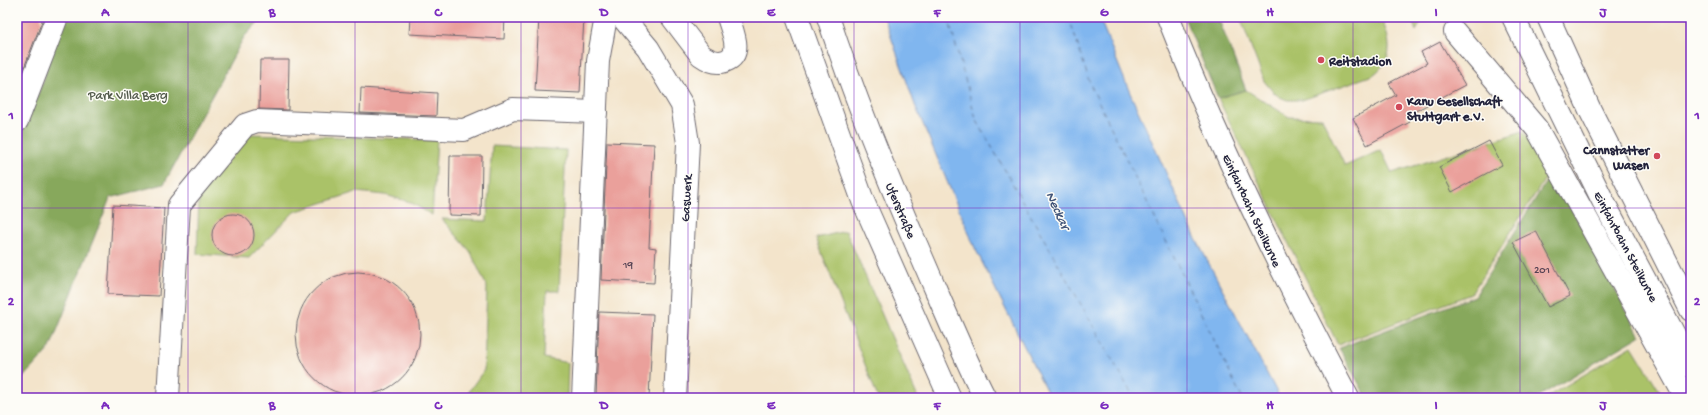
<svg xmlns="http://www.w3.org/2000/svg" width="1708" height="415" viewBox="0 0 1708 415" font-family="'Gochi Hand',sans-serif">
  <rect width="100%" height="100%" fill="#fdfcf7"/>
  <filter id="ink" filterUnits="userSpaceOnUse"><feTurbulence type="fractalNoise" baseFrequency=".025" numOctaves="2"/><feDisplacementMap in="SourceGraphic" scale="8" xChannelSelector="R" yChannelSelector="G"/><feConvolveMatrix kernelMatrix="1 2 1 2 8 2 1 2 1" color-interpolation-filters="sRGB"/></filter>
  <filter id="wash" filterUnits="userSpaceOnUse"><feTurbulence type="fractalNoise" baseFrequency=".012" numOctaves="4" result="noise"/><feDisplacementMap in="SourceGraphic" scale="16" xChannelSelector="R" yChannelSelector="G"/><feGaussianBlur stdDeviation="0.9" result="paint"/><feColorMatrix in="noise" values="0 0 0 0 0 0 0 0 0 0 0 0 0 0 0 0 0 1.4 0 .05"/><feComposite in="paint" operator="in"/></filter>
  <g filter="url(#wash)">
    <rect width="100%" height="100%" fill="#f3e4cb"/>
    <g fill="#aac268" stroke="#667252">
      <path d="M1240,17H1381C1390,40 1396,58 1373,75L1302,100H1287L1280,97L1274,93L1264,81Z"/>
      <polygon points="1411,17 1424,17 1416,31"/>
      <polygon points="1246,90 1289,117 1322,118 1345,166 1381,150 1392,173 1523,131 1550,171 1471,294 1338,345 1218,98"/>
      <polygon points="250,134 437,140 432,215 410,202 385,195 356,192 294,212 249,258 197,254 199,196"/>
      <polygon points="492,146 566,150 559,291 547,291 544,358 568,363 567,398 464,398 484,370 487,287 470,251 442,219 487,221"/>
      <polygon points="846,231 918,398 878,398 816,238"/>
      <polygon points="1632,346 1664,398 1545,398"/>
    </g>
    <g fill="#87a85c" stroke="#54654c">
      <polygon points="60,17 263,17 244,37 164,184 110,198 50,348 17,384 17,145 44,79"/>
      <polygon points="1184,17 1218,17 1246,90 1218,98"/>
      <polygon points="1552,172 1640,336 1536,398 1367,398 1339,348 1475,296"/>
    </g>
    <polygon fill="#80b6ef" stroke="#516c95" points="884,17 1099,17 1130,93 1196,239 1280,398 1050,398 975,248 915,105"/>
    <g fill="none" stroke-linecap="round" stroke-linejoin="round">
      <g stroke="#43567a" stroke-width="1" stroke-dasharray="5 4" stroke-linecap="butt">
        <polyline points="948,17 976,119 1134,398"/>
        <polyline points="1069,17 1090,84 1242,398"/>
      </g>
    </g>
    <g id="blocks">
      <g fill="#eaa09b">
        <polygon points="17,17 41,17 42,21 17,86"/>
        <polygon points="410,17 505,17 504,39 409,34"/>
        <polygon points="539,17 584,17 580,93 535,91"/>
        <polygon points="1440,42 1465,85 1406,116 1410,122 1367,145 1353,118 1396,95 1389,83 1427,63 1421,52"/>
        <polygon points="260,60 289,60 288,110 259,109"/>
        <polygon points="361,88 437,93 436,116 360,113"/>
        <polygon points="1489,141 1502,165 1452,192 1439,167"/>
        <polygon points="607,142 654,144 649,247 656,248 654,283 601,280"/>
        <polygon points="450,156 482,156 481,216 449,215"/>
        <polygon points="113,205 164,208 159,296 108,294"/>
        <circle cx="233" cy="235" r="21"/>
        <polygon points="1536,231 1570,296 1548,307 1513,242"/>
        <circle cx="358" cy="334" r="62"/>
        <polygon points="599,312 653,314 649,398 596,398"/>
      </g>
    </g>
  </g>
  <g filter="url(#ink)">
    <use href="#blocks" fill-opacity="0" stroke="#6b666d" stroke-width="1"/>
    <g fill="none" stroke-linecap="round" stroke-linejoin="round">
      <defs>
        <g id="minor">
          <polyline points="622,17 648,48 682,105 688,143 675,398"/>
          <path d="M672,17L701,55C708,60 716,64 725,61C744,54 732,31 728,17"/>
          <path d="M1168,17C1220,148 1282,274 1348,398"/>
          <polyline points="1513,17 1604,203 1691,366"/>
          <polyline points="1548,17 1590,110 1691,310"/>
          <polyline points="1455,32 1537,129 1686,398"/>
          <polyline points="17,121 57,17"/>
          <polyline points="168,398 179,205 245,125 257,121 464,130 513,109 596,112"/>
          <polyline points="583,398 598,61 606,17"/>
        </g>
        <g id="highway">
          <polyline points="797,17 863,201 950,398"/>
          <path d="M828,17C855,99 888,180 923,260C943,306 962,353 985,398"/>
        </g>
      </defs>
      <use href="#minor" stroke="#6b666d" stroke-width="24"/>
      <use href="#highway" stroke="#6b666d" stroke-width="24"/>
      <use href="#minor" stroke="#fff" stroke-width="22"/>
      <use href="#highway" stroke="#fff" stroke-width="22"/>
    </g>
  </g>
  <path fill="none" stroke="#7b2cbf" stroke-width="1" stroke-opacity="0.55" d="M188,17V398M355,17V398M521,17V398M688,17V398M854,17V398M1020,17V398M1187,17V398M1353,17V398M1520,17V398M17,208H1691"/>
  <g fill="#d1495b" stroke="#fdfcf7" stroke-width="1.5">
    <circle cx="1321" cy="60" r="4"/>
    <circle cx="1399" cy="107" r="4"/>
    <circle cx="1657" cy="156" r="4"/>
  </g>
  <g text-anchor="middle" stroke-width="3" stroke-linejoin="round" paint-order="stroke">
    <g font-size="11" fill="#544253">
      <text x="628" y="268">19</text>
      <text x="1542" y="273">201</text>
    </g>
    <g font-size="13" font-weight="bold" fill="#22223b" stroke="#fdfcf7" text-anchor="start">
      <text x="1329" y="65">Reitstadion</text>
      <text x="1407" y="105">Kanu Gesellschaft<tspan x="1407" dy="15">Stuttgart e.V.</tspan></text>
      <text x="1649" y="154" text-anchor="end">Cannstatter<tspan x="1649" dy="15">Wasen</tspan></text>
    </g>
    <g font-size="13" fill="#525a4b" stroke="#fdfcf7">
      <text x="128" y="99">Park Villa Berg</text>
    </g>
    <g font-size="13" fill="#22223b" stroke="#fdfcf7">
      <text transform="translate(685 198) rotate(-87)" y="5">Gaswerk</text>
      <text transform="translate(902 210) rotate(67)" y="5">Uferstraße</text>
      <text transform="translate(1253 210) rotate(65)" y="5">Einfahrbahn Steilkurve</text>
      <text transform="translate(1627 246) rotate(62)" y="5">Einfahrbahn Steilkurve</text>
    </g>
    <g font-size="14" font-style="italic" fill="#43567a" stroke="#fdfcf7">
      <text transform="translate(1059 210) rotate(65)" y="5">Neckar</text>
    </g>
  </g>
  <rect width="1708" height="415" fill="none" stroke="#fdfcf7" stroke-width="44"/>
  <rect x="22" y="22" width="1664" height="371" fill="none" stroke="#7b2cbf" stroke-width="1.5"/>
  <g font-size="13" text-anchor="middle" font-weight="bold" fill="#7b2cbf">
    <text x="105" y="16">A</text>
    <text x="272" y="16">B</text>
    <text x="438" y="16">C</text>
    <text x="604" y="16">D</text>
    <text x="771" y="16">E</text>
    <text x="937" y="16">F</text>
    <text x="1104" y="16">G</text>
    <text x="1270" y="16">H</text>
    <text x="1436" y="16">I</text>
    <text x="1603" y="16">J</text>
    <text x="11" y="119">1</text>
    <text x="1697" y="119">1</text>
    <text x="11" y="305">2</text>
    <text x="1697" y="305">2</text>
    <text x="105" y="409">A</text>
    <text x="272" y="409">B</text>
    <text x="438" y="409">C</text>
    <text x="604" y="409">D</text>
    <text x="771" y="409">E</text>
    <text x="937" y="409">F</text>
    <text x="1104" y="409">G</text>
    <text x="1270" y="409">H</text>
    <text x="1436" y="409">I</text>
    <text x="1603" y="409">J</text>
  </g>
</svg>
